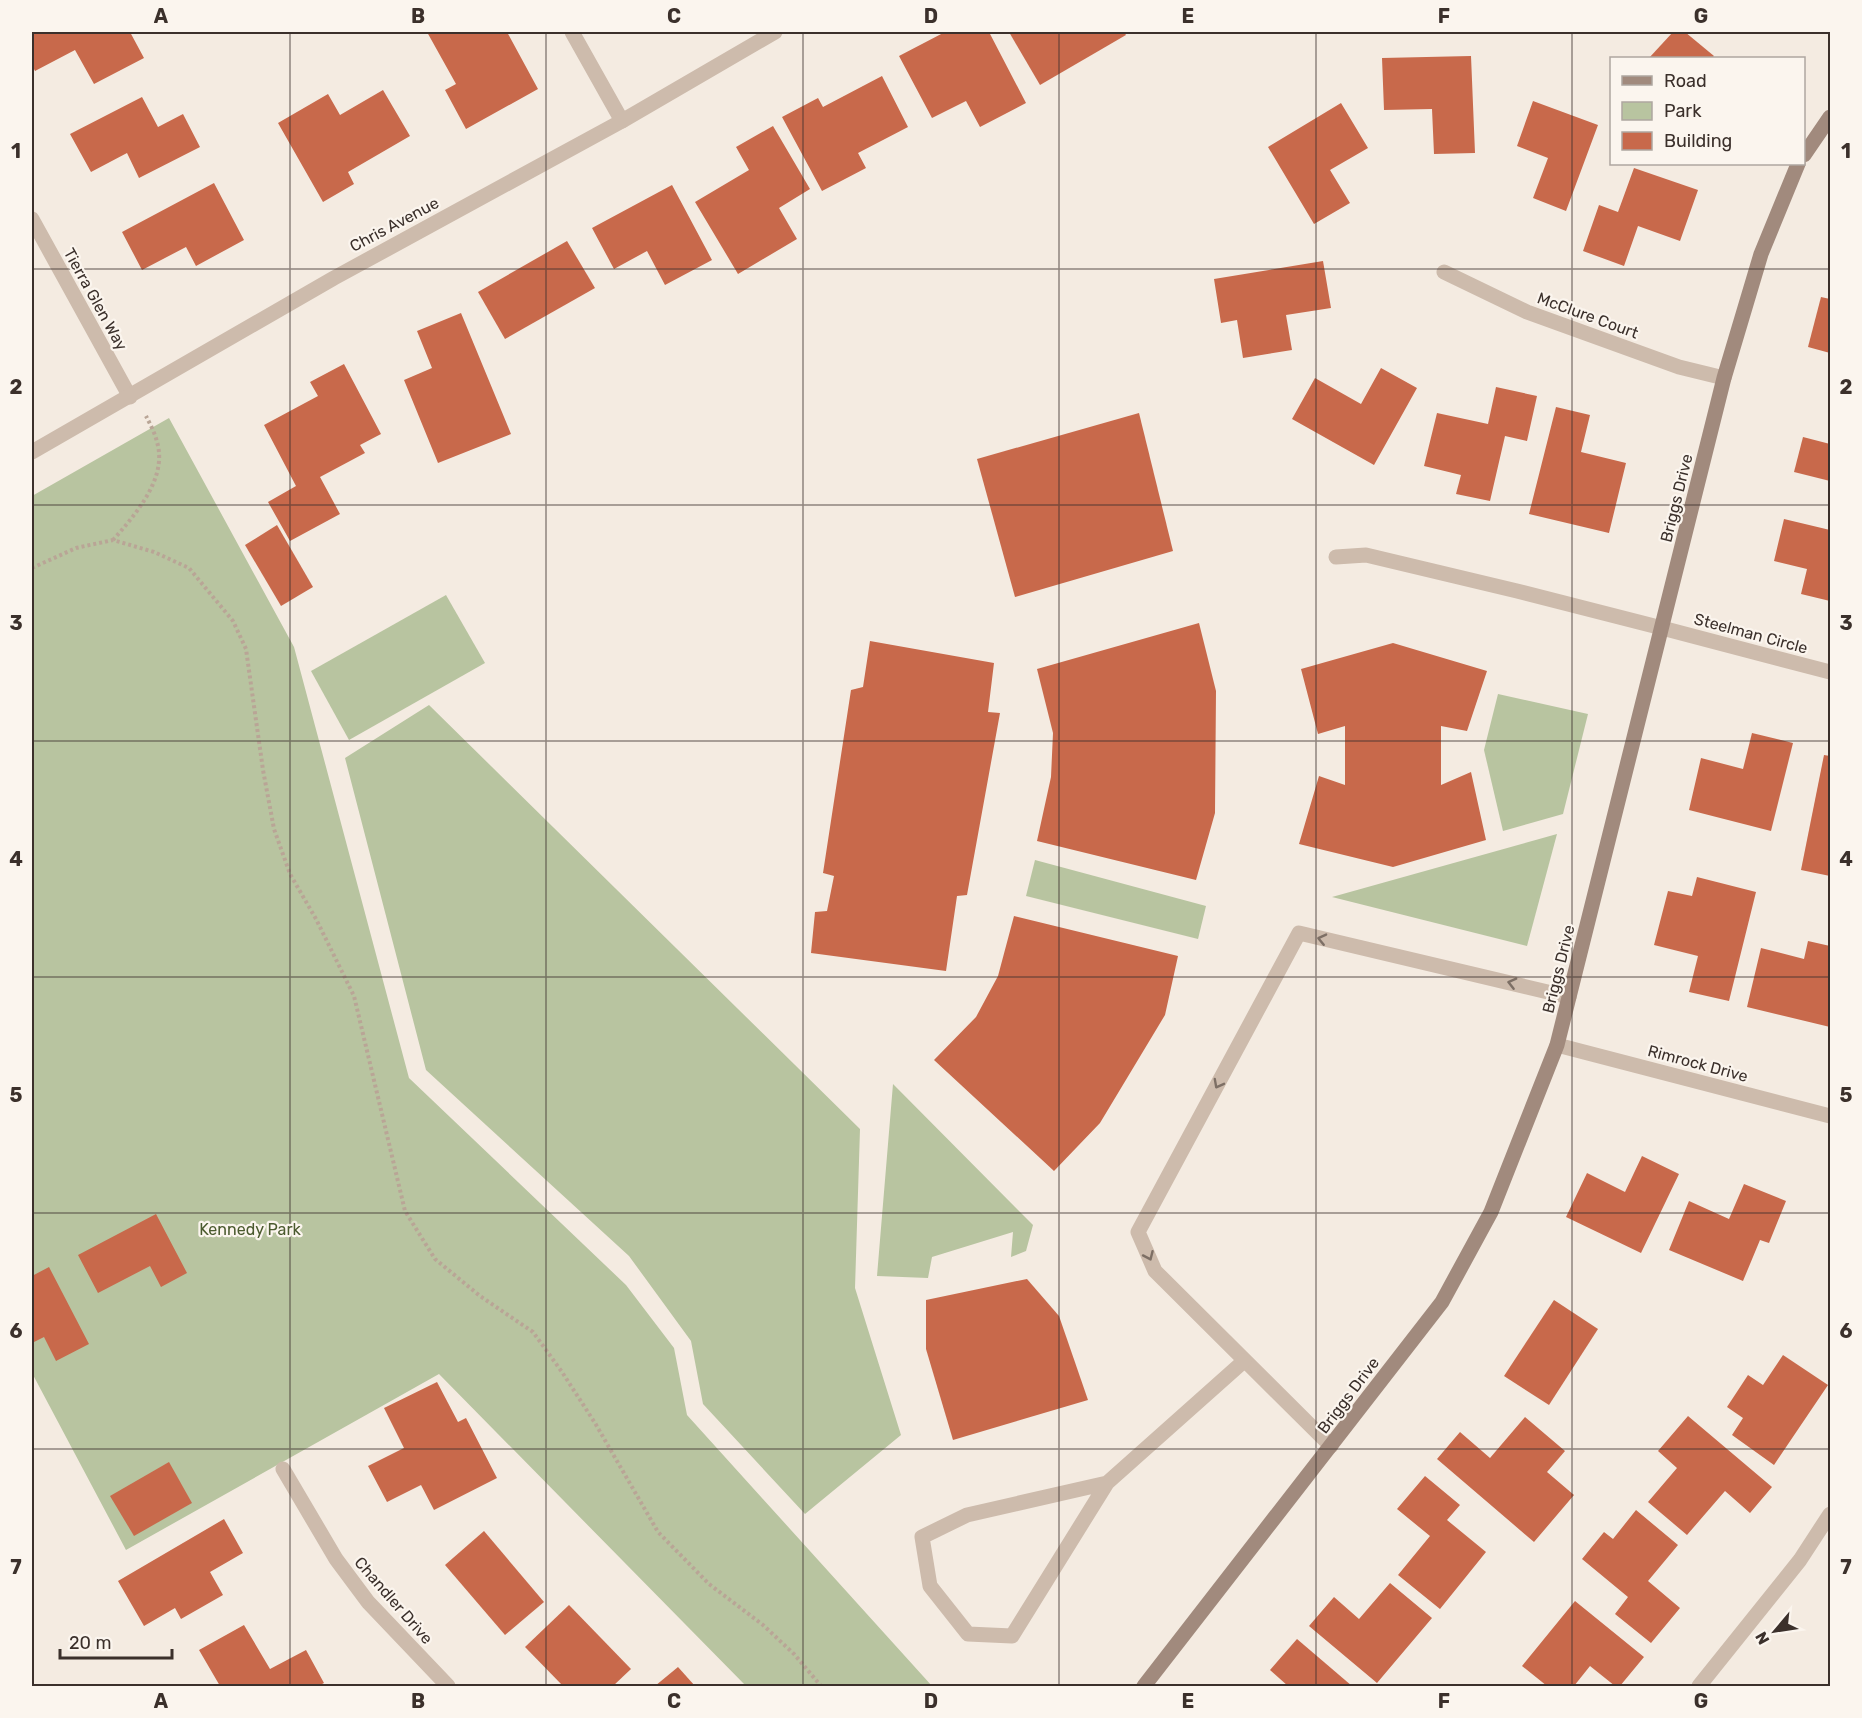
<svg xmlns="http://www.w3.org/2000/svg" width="1862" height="1718" viewBox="0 0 1862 1718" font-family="Rubik,sans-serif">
  <rect width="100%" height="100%" fill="#f4ebe1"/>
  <g fill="#b8c4a0">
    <polygon points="169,418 294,647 409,1078 626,1285 674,1348 687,1415 932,1686 746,1686 439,1374 126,1550 32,1373 32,496"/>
    <polygon points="446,595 485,663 349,740 311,671"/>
    <polygon points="1498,694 1588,714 1563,814 1503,831 1484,750"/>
    <polygon points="429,705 860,1129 855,1288 901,1435 805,1514 703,1404 691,1341 629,1256 426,1070 345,758"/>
    <polygon points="1557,834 1527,946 1332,897"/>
    <polygon points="1035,860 1206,906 1198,939 1026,896"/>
    <polygon points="893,1084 1033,1225 1026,1251 1011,1257 1013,1232 932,1257 928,1278 877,1276"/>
  </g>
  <g fill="#c8694b">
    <polygon points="32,32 130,32 144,58 94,84 75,50 35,71 32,65"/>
    <polygon points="427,32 507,32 538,89 466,129 445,90 456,84"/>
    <polygon points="945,32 989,32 1026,103 980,127 966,101 932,118 899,56"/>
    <polygon points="1009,32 1124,32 1126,35 1040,85"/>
    <polygon points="1673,32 1685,32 1714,56 1712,58 1649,58"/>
    <polygon points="1471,56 1475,153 1434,154 1432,109 1384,110 1382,58"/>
    <polygon points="882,76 908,127 858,153 866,168 822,191 782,117 818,98 823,107"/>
    <polygon points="383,90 410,136 348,172 354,184 323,202 278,123 328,94 340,115"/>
    <polygon points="142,97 158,127 183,114 200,147 139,178 127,153 91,172 70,134"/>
    <polygon points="1533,101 1598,125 1566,211 1533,198 1548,158 1517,146"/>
    <polygon points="1341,103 1368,148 1330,170 1350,203 1314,224 1268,147"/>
    <polygon points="773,126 810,189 779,208 797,239 738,274 695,202 749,170 736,147"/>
    <polygon points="1634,168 1698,190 1680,241 1638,226 1624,266 1583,251 1599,205 1618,212"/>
    <polygon points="214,183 244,240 196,266 186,247 142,270 122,232"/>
    <polygon points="672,185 712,260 665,285 647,251 614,269 592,228"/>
    <polygon points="567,241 595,288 505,339 478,292"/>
    <polygon points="1323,261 1331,308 1286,315 1292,350 1243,358 1237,320 1221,323 1214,279"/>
    <polygon points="1821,297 1830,299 1830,353 1808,347"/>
    <polygon points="461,313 511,434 438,463 404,380 432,368 417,331"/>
    <polygon points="344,364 381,434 360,445 365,453 320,477 340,514 290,541 268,502 296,486 264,425 318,396 310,382"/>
    <polygon points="1381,368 1417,388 1374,465 1292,419 1315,378 1361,404"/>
    <polygon points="1496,387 1537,396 1527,441 1505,436 1490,501 1456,494 1461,475 1424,466 1437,413 1488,424"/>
    <polygon points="1556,407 1590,415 1581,452 1626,463 1609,533 1529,514"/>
    <polygon points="1139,413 1173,551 1015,597 977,459"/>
    <polygon points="1803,437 1830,444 1830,481 1794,472"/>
    <polygon points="1784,519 1830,530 1830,601 1801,594 1807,569 1774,561"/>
    <polygon points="277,525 313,587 281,606 245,545"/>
    <polygon points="1199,623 1216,691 1215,813 1196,880 1037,841 1051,777 1053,733 1037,669"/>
    <polygon points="870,641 994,663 988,712 1000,713 967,895 957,896 946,971 811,953 815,912 827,911 834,876 823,873 851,690 863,687"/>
    <polygon points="1393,643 1487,671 1467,731 1441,726 1441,785 1471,772 1486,840 1393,867 1299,844 1319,776 1345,785 1345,726 1318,734 1301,669"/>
    <polygon points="1752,733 1793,743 1771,831 1689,810 1701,758 1743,769"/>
    <polygon points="1824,755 1830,756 1830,876 1801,870"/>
    <polygon points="1697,877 1756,892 1729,1001 1689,992 1698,956 1654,945 1668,891 1692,896"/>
    <polygon points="1014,916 1178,956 1165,1015 1100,1123 1054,1171 934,1060 976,1017 998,976"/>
    <polygon points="1808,941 1830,946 1830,1027 1747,1007 1761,948 1804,959"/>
    <polygon points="1642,1156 1679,1174 1641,1253 1566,1217 1587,1173 1625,1192"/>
    <polygon points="1744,1184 1786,1201 1769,1243 1760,1240 1743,1281 1669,1250 1689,1201 1729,1219"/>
    <polygon points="156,1214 187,1273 161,1287 150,1266 98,1293 78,1255"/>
    <polygon points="49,1267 89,1344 56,1361 44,1337 32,1343 32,1276"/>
    <polygon points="1027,1279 1059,1316 1088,1400 953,1440 926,1349 926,1300"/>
    <polygon points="1554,1300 1598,1329 1549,1405 1504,1376"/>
    <polygon points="1783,1355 1828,1385 1774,1465 1732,1435 1743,1418 1727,1407 1748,1375 1763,1385"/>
    <polygon points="437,1382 458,1422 466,1418 497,1478 434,1510 421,1485 387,1502 368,1466 404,1448 384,1408"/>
    <polygon points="1688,1416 1772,1487 1750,1513 1725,1491 1687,1535 1648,1502 1677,1468 1658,1451"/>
    <polygon points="1525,1417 1565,1451 1547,1472 1574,1495 1534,1542 1437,1459 1460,1432 1490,1458"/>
    <polygon points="169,1462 192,1503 134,1536 110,1496"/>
    <polygon points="1425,1476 1460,1505 1447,1520 1486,1552 1440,1609 1398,1575 1430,1536 1397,1509"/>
    <polygon points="1636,1510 1678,1545 1648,1581 1680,1608 1651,1643 1615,1614 1628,1597 1582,1559 1604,1532 1613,1539"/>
    <polygon points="224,1519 243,1553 210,1572 223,1595 181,1619 175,1608 144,1626 118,1581"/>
    <polygon points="484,1531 544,1602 505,1635 445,1565"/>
    <polygon points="1390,1583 1432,1618 1377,1683 1309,1626 1334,1597 1359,1619"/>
    <polygon points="1575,1601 1644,1657 1620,1686 1615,1686 1590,1666 1574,1686 1547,1686 1522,1666"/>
    <polygon points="569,1605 631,1669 613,1686 563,1686 525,1647"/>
    <polygon points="244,1625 270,1669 306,1650 324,1683 318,1686 220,1686 199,1650"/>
    <polygon points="1297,1639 1352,1686 1288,1686 1270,1670"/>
    <polygon points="678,1667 695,1686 655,1686"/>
  </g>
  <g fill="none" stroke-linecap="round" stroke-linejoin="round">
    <g stroke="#b9a596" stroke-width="4" stroke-dasharray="3 3" stroke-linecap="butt">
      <path d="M113,540C135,515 168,478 157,442C155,433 150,424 146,416"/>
      <polyline points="32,568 76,548 113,540 154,552 189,568 233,621 246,649 263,770 274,829 290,874 316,919 354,996 405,1211 435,1259 480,1296 533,1332 562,1372 595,1423 658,1532 709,1584 763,1625 794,1654 821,1686"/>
    </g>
    <g stroke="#cdbbac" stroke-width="15">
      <polyline points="1336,557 1366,555 1517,591 1662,628"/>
      <polyline points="1331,1446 1155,1271 1138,1232 1299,933 1569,997"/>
      <polyline points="1107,1483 1012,1636 968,1634 930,1586 922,1537 967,1515 1107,1483 1244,1361"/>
    </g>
    <g stroke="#cdbbac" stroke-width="15">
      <polyline points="572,32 622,121"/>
      <polyline points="32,219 130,397"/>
      <polyline points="1444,272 1527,312 1679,367 1724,378"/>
      <polyline points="32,452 334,278 622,121 775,32"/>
      <polyline points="1662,628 1830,672"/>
      <polyline points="1557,1045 1830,1116"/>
      <polyline points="283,1469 336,1559 368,1602 448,1686"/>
      <polyline points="1699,1686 1800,1560 1830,1514"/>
    </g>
    <g stroke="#a18a7d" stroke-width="15">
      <polyline points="1804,155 1830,117"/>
      <polyline points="1144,1686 1442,1302 1491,1212 1557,1045 1724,378 1761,254 1798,164"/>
    </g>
  </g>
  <defs><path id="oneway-chevron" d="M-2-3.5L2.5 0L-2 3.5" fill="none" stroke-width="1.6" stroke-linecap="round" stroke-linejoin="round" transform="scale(1.5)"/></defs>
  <g stroke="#7d6f65">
    <use href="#oneway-chevron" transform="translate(1322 939) rotate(-167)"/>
    <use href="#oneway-chevron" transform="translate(1512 983) rotate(-166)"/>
    <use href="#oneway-chevron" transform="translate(1218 1084) rotate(118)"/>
    <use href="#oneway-chevron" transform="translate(1149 1256) rotate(66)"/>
  </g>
  <path fill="none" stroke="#3b302b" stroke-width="1.5" stroke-opacity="0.55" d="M290,32V1686M546,32V1686M803,32V1686M1059,32V1686M1316,32V1686M1572,32V1686M32,269H1830M32,505H1830M32,741H1830M32,977H1830M32,1213H1830M32,1449H1830"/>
  <g text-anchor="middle" stroke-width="4.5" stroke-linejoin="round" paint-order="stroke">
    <g font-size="16" fill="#3b302b" stroke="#fbf5ee">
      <text transform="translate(394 224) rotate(-28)" y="6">Chris Avenue</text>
      <text transform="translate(96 299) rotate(61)" y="6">Tierra Glen Way</text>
      <text transform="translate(1588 315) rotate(20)" y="6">McClure Court</text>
      <text transform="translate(1676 498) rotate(-76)" y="6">Briggs Drive</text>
      <text transform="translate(1751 633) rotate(15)" y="6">Steelman Circle</text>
      <text transform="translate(1558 969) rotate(-76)" y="6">Briggs Drive</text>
      <text transform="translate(1698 1063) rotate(15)" y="6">Rimrock Drive</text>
      <text transform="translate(1348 1395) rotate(-53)" y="6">Briggs Drive</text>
      <text transform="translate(394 1600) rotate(49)" y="6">Chandler Drive</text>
    </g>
    <g font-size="16" fill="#4a5a2e" stroke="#fbf5ee">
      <text x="250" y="1235">Kennedy Park</text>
    </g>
  </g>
  <rect width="1862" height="1718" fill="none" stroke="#fbf5ee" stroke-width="66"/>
  <rect x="1610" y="57" width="195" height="108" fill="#fbf5ee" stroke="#aea6a0" stroke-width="1.5"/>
  <rect x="1622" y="76" width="30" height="9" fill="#a18a7d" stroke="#aea6a0" stroke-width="1.5"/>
  <text x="1664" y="87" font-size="18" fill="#3b302b">Road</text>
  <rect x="1622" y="102" width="30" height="18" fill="#b8c4a0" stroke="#aea6a0" stroke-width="1.5"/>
  <text x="1664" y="117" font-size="18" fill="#3b302b">Park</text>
  <rect x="1622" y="132" width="30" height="18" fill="#c8694b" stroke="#aea6a0" stroke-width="1.5"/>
  <text x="1664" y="147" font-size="18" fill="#3b302b">Building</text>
  <g transform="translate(1775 1631) rotate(241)" stroke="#fbf5ee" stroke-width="4.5" paint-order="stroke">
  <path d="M0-4.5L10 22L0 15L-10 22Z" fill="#3b302b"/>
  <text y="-9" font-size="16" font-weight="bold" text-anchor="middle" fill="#3b302b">N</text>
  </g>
  <path d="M60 1649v9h112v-9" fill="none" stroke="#3b302b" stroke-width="3"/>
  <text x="69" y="1649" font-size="18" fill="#3b302b" stroke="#fbf5ee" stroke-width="4.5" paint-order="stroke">20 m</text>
  <rect x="33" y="33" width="1796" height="1652" fill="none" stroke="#3b302b" stroke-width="2"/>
  <g font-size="20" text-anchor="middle" font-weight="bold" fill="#3b302b">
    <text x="161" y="23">A</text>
    <text x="418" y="23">B</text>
    <text x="674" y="23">C</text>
    <text x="931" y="23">D</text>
    <text x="1188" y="23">E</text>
    <text x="1444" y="23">F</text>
    <text x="1701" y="23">G</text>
    <text x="16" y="158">1</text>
    <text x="1846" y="158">1</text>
    <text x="16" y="394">2</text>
    <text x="1846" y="394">2</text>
    <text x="16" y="630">3</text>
    <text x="1846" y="630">3</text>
    <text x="16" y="866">4</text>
    <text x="1846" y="866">4</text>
    <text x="16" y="1102">5</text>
    <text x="1846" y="1102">5</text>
    <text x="16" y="1338">6</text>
    <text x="1846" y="1338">6</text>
    <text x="16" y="1574">7</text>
    <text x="1846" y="1574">7</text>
    <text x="161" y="1708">A</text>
    <text x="418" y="1708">B</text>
    <text x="674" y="1708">C</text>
    <text x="931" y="1708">D</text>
    <text x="1188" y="1708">E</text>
    <text x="1444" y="1708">F</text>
    <text x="1701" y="1708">G</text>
  </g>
</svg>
